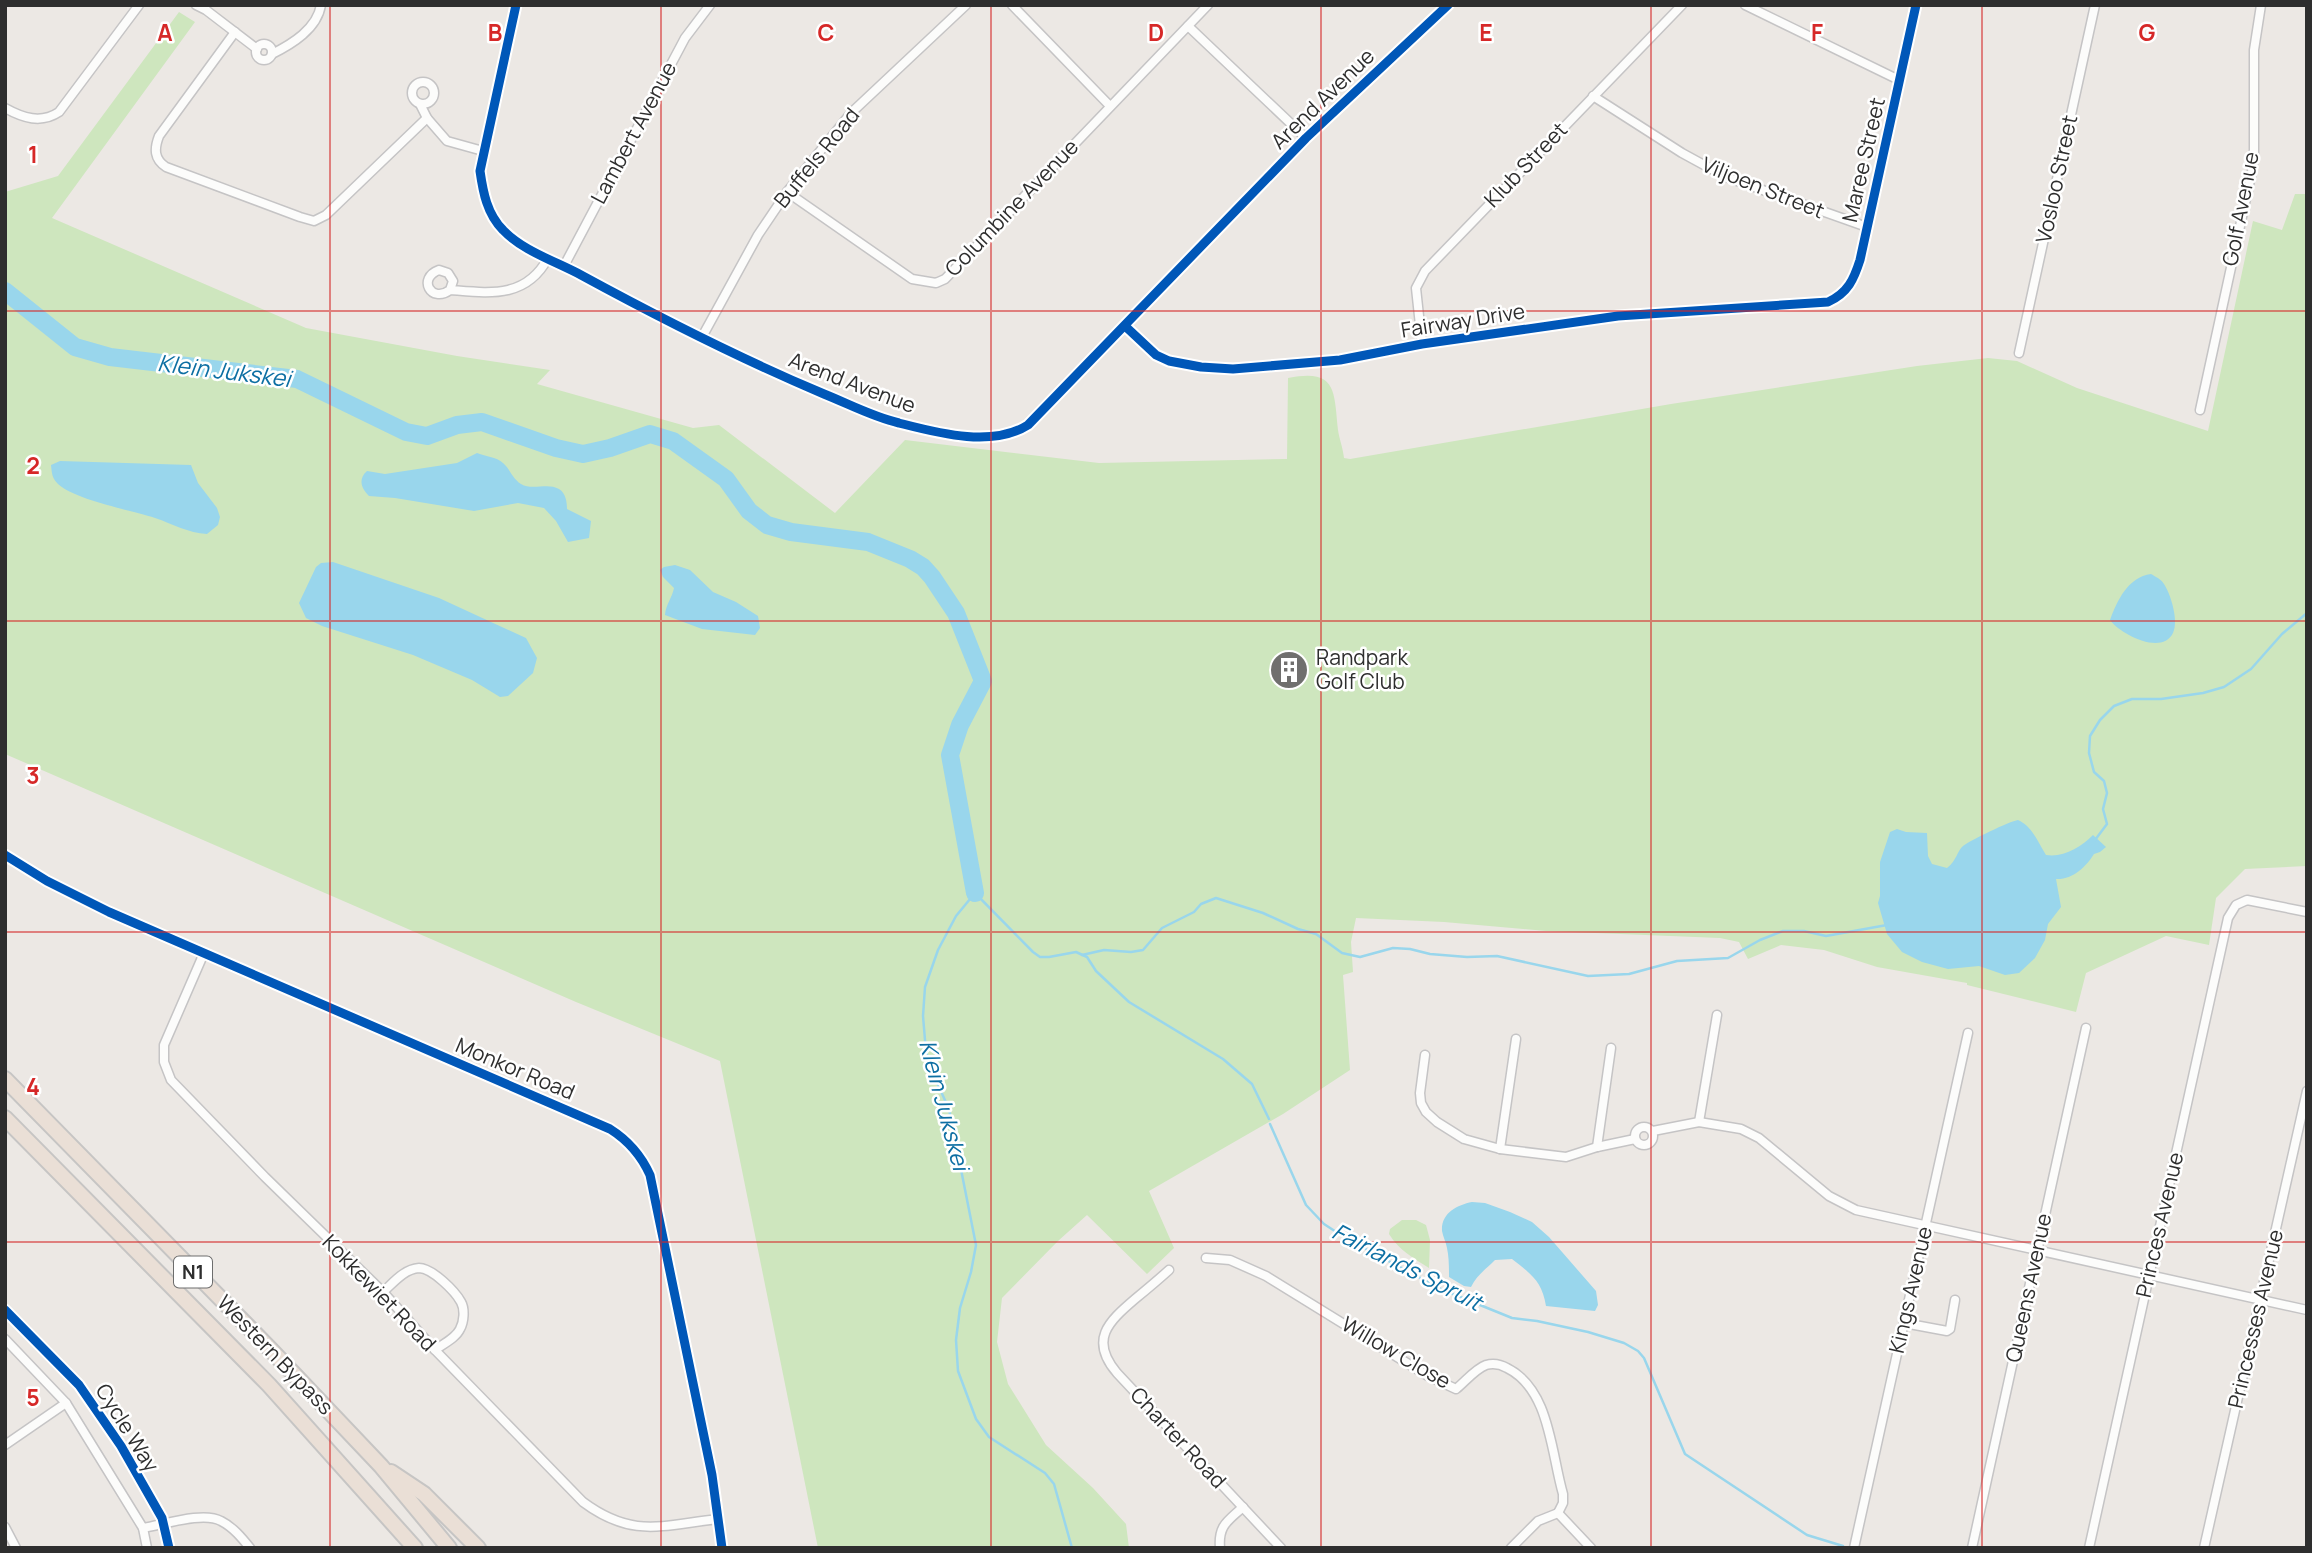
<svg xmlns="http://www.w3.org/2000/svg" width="2312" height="1553" viewBox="0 0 2312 1553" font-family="Manrope,sans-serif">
  <rect width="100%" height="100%" fill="#ece8e4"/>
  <g fill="#cee6be">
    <path d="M179,12L195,22L52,218L306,328L457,356L550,370L537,384L693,428L719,425L835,513L905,440L1099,463L1287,459L1288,378C1337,368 1334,391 1338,430C1339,438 1343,448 1344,458L1350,459L1671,404L1917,366L1988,358L2017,361L2077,388L2208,431L2253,221L2282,230L2295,194H2307V866L2245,869L2216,898L2209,945L2166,936L2086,973L2076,1012L1967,985V983L1877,967L1824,950L1781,945L1748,959L1739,942L1720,938L1546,931L1444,922L1356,918L1351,942L1353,972L1343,975L1350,1070L1283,1114L1149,1191L1174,1248L1147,1274L1087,1215L1058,1241L1002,1298L997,1342L1008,1384L1046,1445L1093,1488L1126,1524L1129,1548H818L720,1061L576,1002L5,754V192L58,176Z"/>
    <path d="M1402,1220H1416L1426,1225L1430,1240L1429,1268C1413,1258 1399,1250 1389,1234L1390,1229Z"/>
  </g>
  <g fill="#99d6ec">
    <path d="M477,453C484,456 497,457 503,463C510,469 512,478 521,484C533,491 547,482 559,489C566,493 567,503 567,509L591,521L589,538L568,542L556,521L544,508L518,503L474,511L395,498L369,496C361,488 358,479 367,471L385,474L457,463Z"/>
    <path d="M60,461L191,465L198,483L217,508L220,517L218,525L207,534C188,533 173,524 155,518C131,510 75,500 58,484C52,478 52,474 51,465Z"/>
    <polygon points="333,562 439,598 526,638 537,658 533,673 508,696 500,697 472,680 413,655 322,626 306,618 299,603 316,567 321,563"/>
    <path d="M675,565L690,570L713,592L736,602L758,616L760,628L755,635L702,629L665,615C666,604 672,598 674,588L663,577L660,570L664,567Z"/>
    <path d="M2151,574C2156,577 2161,579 2164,584C2171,595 2179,621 2173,633C2162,656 2120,634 2110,620C2117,601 2128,577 2151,574Z"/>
    <path d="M2018,820C2032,826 2038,842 2046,855C2063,858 2081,847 2093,835L2106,847L2100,852L2094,854C2086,867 2072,880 2056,879L2061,907L2048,924L2045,940L2035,958L2019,973L2005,975L1979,966L1948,969L1922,962L1902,952L1887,934L1878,903L1880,896V862L1890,832L1897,829L1906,832L1927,833L1928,856L1932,864L1947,868C1957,860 1957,851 1963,846C1969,841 2010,821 2018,820Z"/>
    <path d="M1472,1202L1485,1203L1510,1212L1532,1222L1549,1237L1596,1291L1598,1305L1595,1311L1546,1306C1542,1281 1531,1274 1512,1259L1495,1260C1486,1269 1477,1275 1471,1287L1464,1286L1449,1277C1449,1268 1449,1257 1447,1248C1446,1242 1443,1237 1442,1231C1441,1213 1457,1205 1472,1202Z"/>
  </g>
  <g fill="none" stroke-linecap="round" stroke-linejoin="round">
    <g stroke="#99d6ec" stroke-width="2.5">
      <polyline points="2095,840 2107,824 2103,809 2107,793 2104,781 2094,772 2089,753 2090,736 2100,720 2114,706 2132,699 2161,699 2203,693 2224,687 2251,669 2282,634 2307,613"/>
      <polyline points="1082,955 1104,950 1131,952 1143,950 1162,928 1194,912 1201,904 1216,898 1263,913 1298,929 1316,934 1342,953 1360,957 1393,948 1410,949 1430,954 1467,957 1497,956 1588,976 1629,974 1677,961 1728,958 1760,940 1783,931 1804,931 1826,936 1887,925"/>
      <polyline points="1270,1124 1306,1205 1324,1224 1347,1239 1443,1290 1512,1318 1537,1321 1588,1332 1624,1343 1638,1351 1644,1358 1685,1454 1807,1535 1843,1546"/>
      <polyline points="1072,1548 1054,1484 1045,1473 989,1437 976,1419 958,1371 956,1340 960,1308 971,1272 976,1245 949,1109 933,1074 926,1052 923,1016 925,987 938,950 956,916 975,893 1033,952 1040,957 1049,957 1076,952 1087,957 1096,971 1129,1002 1223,1059 1252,1084 1269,1119"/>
    </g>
    <polyline stroke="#99d6ec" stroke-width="18" points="5,291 75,347 110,357 297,379 406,432 427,436 457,425 482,422 556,448 583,454 610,448 650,434 673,441 726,479 749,511 767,525 791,532 868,542 910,559 923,567 932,577 956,613 983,681 960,725 950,755 975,893"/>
    <defs>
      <g id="street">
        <polyline points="196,5 206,10 257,49"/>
        <path d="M516,5L480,171C483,192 487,214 503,230C523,251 555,261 581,275C660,318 741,359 824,394C849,404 873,417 899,423C938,433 992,448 1028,425L1306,138L1448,5"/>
        <polyline points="1012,5 1110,106"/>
        <polyline points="1745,5 1899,80"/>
        <polyline points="1188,26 1306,138"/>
        <path d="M235,32L159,136C154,149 154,159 166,167L300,217L314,221L326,215L427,118"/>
        <circle cx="264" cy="52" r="8"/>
        <path d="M272,54C292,44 317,29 321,5"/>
        <circle cx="423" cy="93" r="11"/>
        <polyline points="1593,96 1682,153 1726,177 1867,227"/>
        <polyline points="420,104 427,118 447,141 483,151"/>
        <path d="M5,108C23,118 41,124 59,112L139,5"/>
        <polyline points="787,192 912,279 936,283 945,279 1208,5"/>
        <polyline points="564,266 685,38 710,5"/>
        <path d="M450,290L453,281L448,273L439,270C417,278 431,304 450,290C489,293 526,299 548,258"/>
        <path d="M1125,326L1156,355L1169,361L1201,367L1233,369L1340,360L1422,344L1618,316L1828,302C1848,293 1854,279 1860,260L1916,5"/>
        <polyline points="702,337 758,235 787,192 851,113 966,5"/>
        <polyline points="1422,344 1416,288 1425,271 1682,5"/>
        <polyline points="2019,353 2095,5"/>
        <polyline points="2200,410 2252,171 2254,155 2254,50 2261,5"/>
        <path d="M5,855L47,881L109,912L610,1129C629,1141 641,1155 650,1175L712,1475L722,1548"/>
        <path d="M204,953L164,1045V1062L171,1080L265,1177L383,1292L435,1350L583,1502C633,1539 662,1525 718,1519"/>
        <polyline points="1425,1055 1420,1093 1421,1103 1426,1112 1437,1122 1464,1139 1500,1149 1566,1157 1597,1147 1635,1139"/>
        <polyline points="1699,1122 1717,1015"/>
        <circle cx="1644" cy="1136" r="9"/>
        <polyline points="1653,1131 1699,1122 1741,1129 1759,1138 1829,1196 1856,1210 2307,1310"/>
        <polyline points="1597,1147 1611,1048"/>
        <polyline points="1500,1149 1516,1039"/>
        <path d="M1206,1258L1230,1260L1266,1276L1428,1376L1456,1389C1465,1382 1475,1369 1486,1365C1493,1363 1500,1364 1507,1368C1550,1389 1551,1453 1563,1494V1503L1558,1513"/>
        <path d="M1169,1270C1158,1280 1146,1290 1135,1299C1108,1322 1089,1340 1117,1373L1281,1548"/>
        <path d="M383,1292C393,1283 404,1269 419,1268C432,1268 455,1291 461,1302C465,1309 464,1322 460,1329C456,1338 443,1344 435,1350"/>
        <polyline points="1904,1323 1947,1331 1950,1329 1955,1300"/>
        <polyline points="5,1339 66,1403 143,1528 147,1548"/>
        <polyline points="5,1445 66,1403"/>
        <polyline points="1558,1513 1591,1548"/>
        <polyline points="5,1527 16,1548"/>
        <path d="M143,1528C163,1525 203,1511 221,1521C233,1527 242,1538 250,1548"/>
        <path d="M1220,1548C1218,1525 1228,1521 1243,1507"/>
        <polyline points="1511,1548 1538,1521 1558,1513"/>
        <polyline points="1854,1548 1968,1033"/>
        <polyline points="1972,1548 2086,1028"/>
        <polyline points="2089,1548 2228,918 2236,905 2247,900 2307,912"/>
        <polyline points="2204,1548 2307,1091"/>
      </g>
      <g id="highway">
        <polyline points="5,1079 271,1350 381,1466 449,1548"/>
        <polyline points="5,1118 269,1385 415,1548"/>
        <polyline points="391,1472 424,1494 478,1548"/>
      </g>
    </defs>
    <use href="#street" stroke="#c5c4c5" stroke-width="11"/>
    <use href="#highway" stroke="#c6c5c4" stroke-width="18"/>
    <use href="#street" stroke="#fcfcfb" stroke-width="8"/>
    <use href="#highway" stroke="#eadfd6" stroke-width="14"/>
    <defs>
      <g id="cycleway">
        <path d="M516,5L480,171C483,192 487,214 503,230C523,251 555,261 581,275C660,318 741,359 824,394C849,404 873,417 899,423C938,433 992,448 1028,425L1306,138L1448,5"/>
        <path d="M1125,326L1156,355L1169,361L1201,367L1233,369L1340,360L1422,344L1618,316L1828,302C1848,293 1854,279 1860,260L1916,5"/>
        <path d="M5,855L47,881L109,912L610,1129C629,1141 641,1155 650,1175L712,1475L722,1548"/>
        <polyline points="5,1310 79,1385 121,1446 162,1518 169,1548"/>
      </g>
    </defs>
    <use href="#cycleway" stroke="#fff" stroke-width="13"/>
    <use href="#cycleway" stroke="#0057b8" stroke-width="9"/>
  </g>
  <path fill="none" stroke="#d62828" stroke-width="2" stroke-opacity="0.55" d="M330,5V1548M661,5V1548M991,5V1548M1321,5V1548M1651,5V1548M1982,5V1548M5,311H2307M5,621H2307M5,932H2307M5,1242H2307"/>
  <defs>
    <symbol id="building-disc" viewBox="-11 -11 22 22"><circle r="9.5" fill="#706f6e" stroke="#fff"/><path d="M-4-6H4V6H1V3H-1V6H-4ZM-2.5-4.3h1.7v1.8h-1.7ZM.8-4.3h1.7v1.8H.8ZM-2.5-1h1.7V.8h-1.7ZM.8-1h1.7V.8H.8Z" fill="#fff"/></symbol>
  </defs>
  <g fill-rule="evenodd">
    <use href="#building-disc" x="1267" y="648" width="44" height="44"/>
  </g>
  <g text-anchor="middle" stroke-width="5" stroke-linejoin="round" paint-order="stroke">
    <rect fill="#fff" stroke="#6d6d6d" stroke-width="2" x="174" y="1256.5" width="38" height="31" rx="5"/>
    <g font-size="19" font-weight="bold" fill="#2e2e2e">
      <text x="193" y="1279">N1</text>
    </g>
    <g font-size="21" fill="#2e2e2e" stroke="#fff">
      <text transform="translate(1323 99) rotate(-44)" y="7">Arend Avenue</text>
      <text transform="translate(634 133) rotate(-62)" y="7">Lambert Avenue</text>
      <text transform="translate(817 158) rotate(-51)" y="7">Buffels Road</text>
      <text transform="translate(1864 160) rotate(-77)" y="7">Maree Street</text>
      <text transform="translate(1526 165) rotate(-46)" y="7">Klub Street</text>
      <text transform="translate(2057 179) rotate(-78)" y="7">Vosloo Street</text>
      <text transform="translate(1763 188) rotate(22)" y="7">Viljoen Street</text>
      <text transform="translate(1012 208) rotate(-46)" y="7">Columbine Avenue</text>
      <text transform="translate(2241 209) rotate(-79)" y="7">Golf Avenue</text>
      <text transform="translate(1463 321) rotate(-9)" y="7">Fairway Drive</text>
      <text transform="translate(852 383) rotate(21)" y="7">Arend Avenue</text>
      <text transform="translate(515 1069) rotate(23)" y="7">Monkor Road</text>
      <text transform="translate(2160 1225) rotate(-77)" y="7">Princes Avenue</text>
      <text transform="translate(2029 1288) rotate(-78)" y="7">Queens Avenue</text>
      <text transform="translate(1911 1290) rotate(-77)" y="7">Kings Avenue</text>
      <text transform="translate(379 1293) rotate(46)" y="7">Kokkewiet Road</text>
      <text transform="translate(2256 1319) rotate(-77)" y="7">Princesses Avenue</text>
      <text transform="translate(1396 1353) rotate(30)" y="7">Willow Close</text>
      <text transform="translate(275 1355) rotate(46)" y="7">Western Bypass</text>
      <text transform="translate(127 1428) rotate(58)" y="7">Cycle Way</text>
      <text transform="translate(1178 1438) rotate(47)" y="7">Charter Road</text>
    </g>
    <g font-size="21" fill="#2e2e2e" stroke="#fff" text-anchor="start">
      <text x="1316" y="665">Randpark<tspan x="1316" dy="24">Golf Club</tspan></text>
    </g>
    <g font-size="23" font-style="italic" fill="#0d6fa3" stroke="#fff">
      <text transform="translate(224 371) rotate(7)" y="8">Klein Jukskei</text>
      <text transform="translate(944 1105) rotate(75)" y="8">Klein Jukskei</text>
      <text transform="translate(1407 1267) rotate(27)" y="8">Fairlands Spruit</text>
    </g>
  </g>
  <g font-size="23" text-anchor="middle" font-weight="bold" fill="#d62828" stroke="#fff" stroke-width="5" stroke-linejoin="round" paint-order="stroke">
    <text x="165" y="41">A</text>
    <text x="495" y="41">B</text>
    <text x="826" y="41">C</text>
    <text x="1156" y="41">D</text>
    <text x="1486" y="41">E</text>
    <text x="1817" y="41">F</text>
    <text x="2147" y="41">G</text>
    <text x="33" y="163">1</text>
    <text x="33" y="474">2</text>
    <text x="33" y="784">3</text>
    <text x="33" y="1095">4</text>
    <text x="33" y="1406">5</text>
  </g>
  <rect width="2312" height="1553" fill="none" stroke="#2e2e2e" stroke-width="14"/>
</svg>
